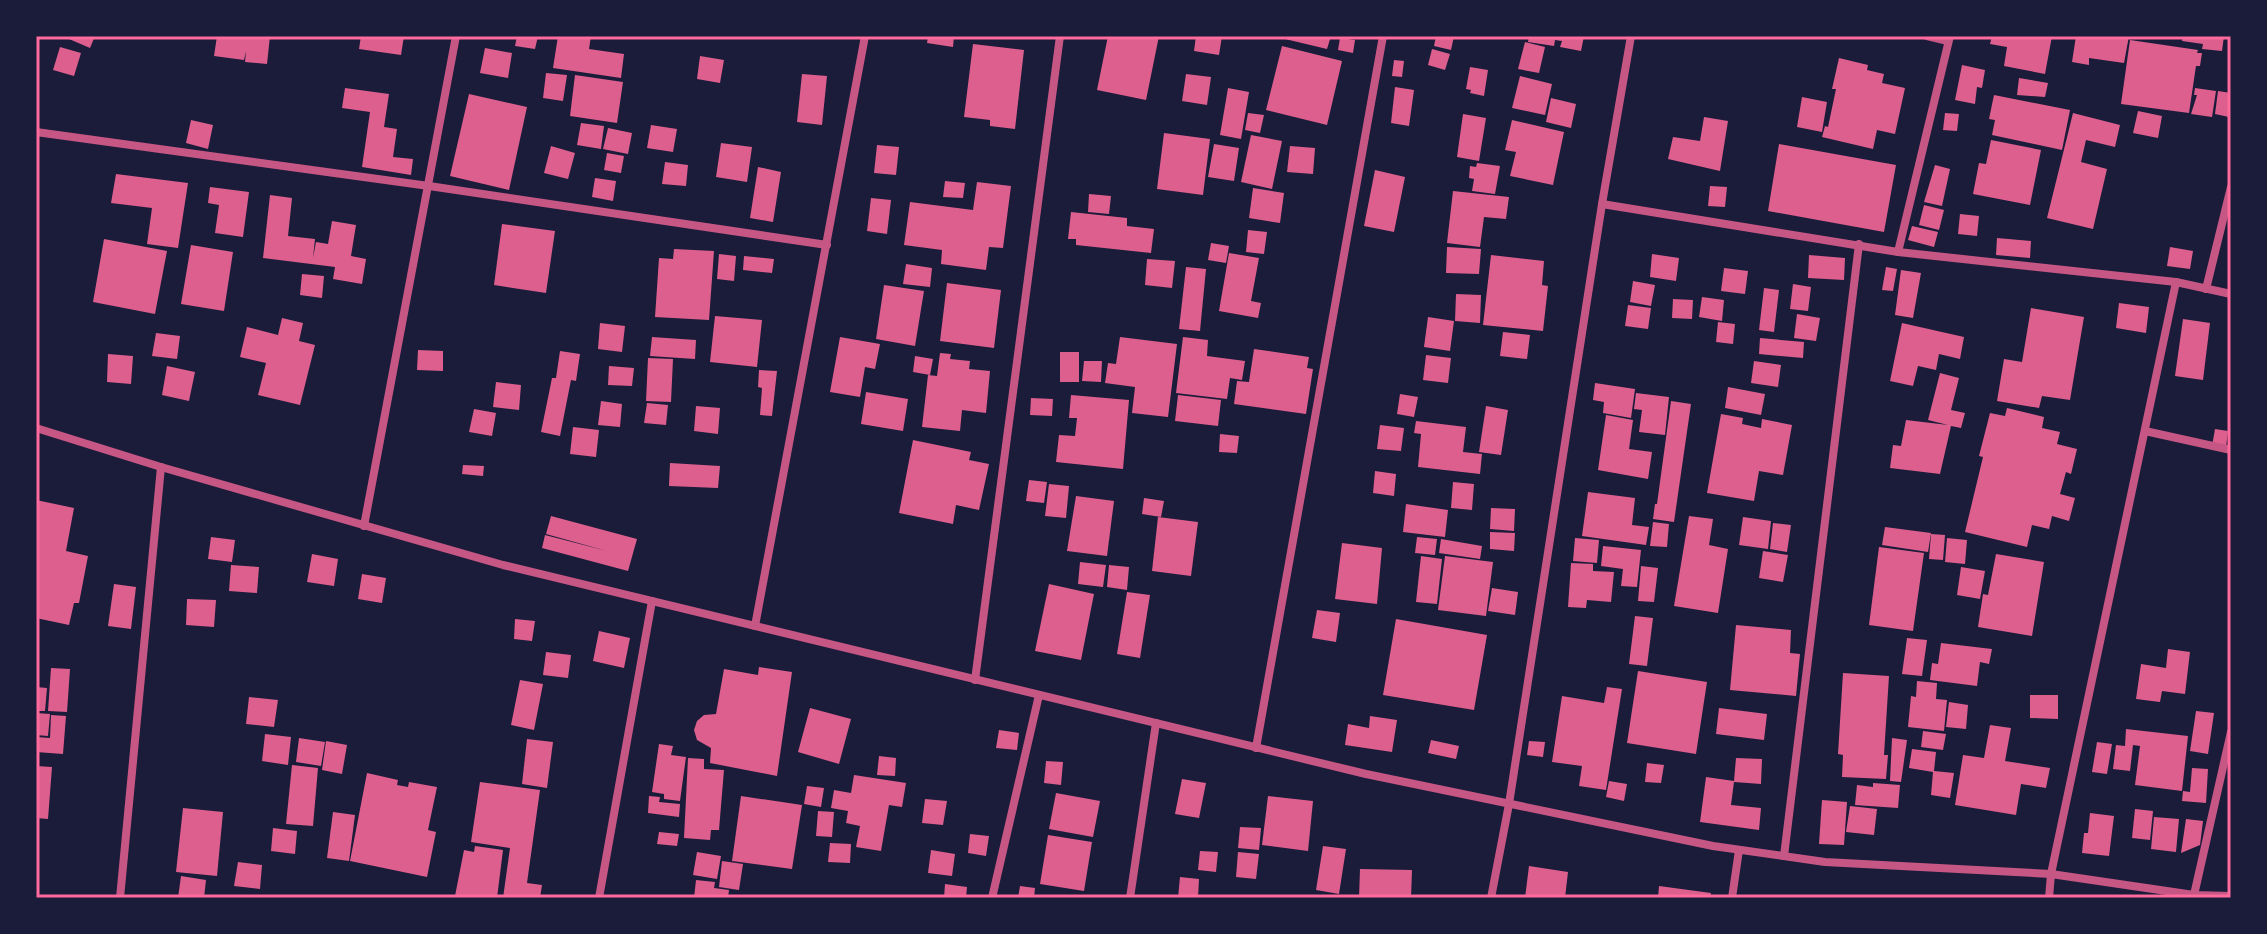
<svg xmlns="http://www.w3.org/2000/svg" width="2267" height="934" viewBox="0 0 2267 934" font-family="Cabin,sans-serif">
  <rect width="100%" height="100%" fill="#1b1b3a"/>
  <g fill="#dd5f8e">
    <polygon points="70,36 95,36 90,48 69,39"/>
    <polygon points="217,36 270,36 267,64 245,62 246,51 244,60 214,56"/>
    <polygon points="361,36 404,36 401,55 359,49"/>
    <polygon points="517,36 538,36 535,49 515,46"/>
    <polygon points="558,36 591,36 589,49 624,54 621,78 553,68"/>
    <polygon points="928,36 954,36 953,47 927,43"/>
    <polygon points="1108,36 1159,36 1146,100 1097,90"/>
    <polygon points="1196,36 1222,36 1219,55 1194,51"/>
    <polygon points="1286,36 1331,36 1327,49 1285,39"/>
    <polygon points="1436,36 1454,36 1451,50 1434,46"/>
    <polygon points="1529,36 1584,36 1581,51 1560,47 1562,41 1555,40 1554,46 1528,42"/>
    <polygon points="1992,36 2052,36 2045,74 2004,66 2007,47 1990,44"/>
    <polygon points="2076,36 2129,36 2124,63 2089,58 2089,65 2072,62"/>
    <polygon points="2183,36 2224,36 2222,51 2202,49 2203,44 2182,41"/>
    <polygon points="1340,38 1355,40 1353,53 1338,50"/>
    <polygon points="2130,40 2198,50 2197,53 2202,53 2200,66 2196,66 2189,113 2121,104"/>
    <polygon points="1525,42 1545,47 1539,73 1518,69"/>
    <polygon points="973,44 1024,50 1015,129 990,126 990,120 964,117"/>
    <polygon points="1282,46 1342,61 1327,125 1266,110"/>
    <polygon points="60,47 81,53 74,76 53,70"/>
    <polygon points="485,48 512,53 508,78 480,73"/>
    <polygon points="1432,49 1450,54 1445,70 1428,65"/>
    <polygon points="700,56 724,60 720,83 697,79"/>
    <polygon points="1839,58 1868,65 1867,70 1884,74 1882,83 1905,88 1895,134 1877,130 1873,149 1822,137 1825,126 1828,127 1836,89 1832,89"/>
    <polygon points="1394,60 1404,61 1402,77 1392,76"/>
    <polygon points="1962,65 1985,70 1982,88 1977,87 1975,104 1955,100"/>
    <polygon points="1470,67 1488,70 1484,96 1470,93 1471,90 1466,89"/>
    <polygon points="546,73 567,75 563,101 543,98"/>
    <polygon points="802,74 827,76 822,125 797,122"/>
    <polygon points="1186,74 1211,77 1207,105 1182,101"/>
    <polygon points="575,75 623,82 617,123 570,116"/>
    <polygon points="1520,76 1552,84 1545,115 1512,108"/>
    <polygon points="2019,78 2048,83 2045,97 2017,95"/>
    <polygon points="1395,87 1414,90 1409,126 1391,123"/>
    <polygon points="345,88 389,94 384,127 397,129 393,157 413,159 411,175 362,167 370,112 342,108"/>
    <polygon points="1228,88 1249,92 1241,139 1220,135"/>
    <polygon points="2195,88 2216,91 2212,117 2191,114 2197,95 2194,95"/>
    <polygon points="2218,91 2231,93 2229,117 2215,114"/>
    <polygon points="469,94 527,107 509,190 450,176"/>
    <polygon points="1994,95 2070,110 2062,150 1992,135 1995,120 1989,119"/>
    <polygon points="1802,97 1827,102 1822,132 1797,127"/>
    <polygon points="1551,98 1576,104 1571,128 1546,122"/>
    <polygon points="2138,111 2162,116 2158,138 2133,133"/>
    <polygon points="1248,113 1264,115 1260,133 1245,130"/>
    <polygon points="1945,113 1959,114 1957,131 1943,130"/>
    <polygon points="2073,113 2120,125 2115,147 2086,140 2081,162 2107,169 2093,229 2047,218"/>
    <polygon points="1463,114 1486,118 1479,161 1457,157"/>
    <polygon points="1704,117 1728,121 1720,171 1668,159 1673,137 1700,141"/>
    <polygon points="191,120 213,125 208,149 186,143"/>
    <polygon points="1512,120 1564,132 1553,185 1510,176 1516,152 1505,150"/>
    <polygon points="581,123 604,126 601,149 577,145"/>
    <polygon points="651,125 677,129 673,152 647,148"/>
    <polygon points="608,128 632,133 628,154 603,149"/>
    <polygon points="1164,133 1210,139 1203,195 1157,189"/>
    <polygon points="1251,135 1282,141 1272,189 1241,182"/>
    <polygon points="1991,140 2041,150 2030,205 1973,194 1979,163 1986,164"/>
    <polygon points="721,143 752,147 747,182 716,177"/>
    <polygon points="1214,144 1239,148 1234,181 1208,177"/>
    <polygon points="1779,144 1896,165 1884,232 1768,211"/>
    <polygon points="877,145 899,147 896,175 874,173"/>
    <polygon points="551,146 575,153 568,179 544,173"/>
    <polygon points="1290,146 1315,148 1313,174 1287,172"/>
    <polygon points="607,153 624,156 621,173 604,170"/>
    <polygon points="665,162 688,165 686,186 662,184"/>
    <polygon points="1477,163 1500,166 1495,194 1472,191 1474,179 1469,178 1470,166 1476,167"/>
    <polygon points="1935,165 1950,169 1942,206 1924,202"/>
    <polygon points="758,167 781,172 773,222 750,218"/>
    <polygon points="1375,170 1405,177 1394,232 1364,226"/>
    <polygon points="116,174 188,183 178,248 147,244 152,208 111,203"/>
    <polygon points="595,178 616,181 613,201 592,197"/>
    <polygon points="945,181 965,183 963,198 943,197"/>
    <polygon points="977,182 1011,186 1003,248 989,247 986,270 941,264 942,250 904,245 910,202 973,210"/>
    <polygon points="1710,186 1727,187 1725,207 1708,206"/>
    <polygon points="210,187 249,192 243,237 215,233 219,205 208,203"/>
    <polygon points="1253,188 1284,193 1280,223 1249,218"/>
    <polygon points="1453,191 1509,197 1506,219 1484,217 1480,247 1447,243"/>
    <polygon points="1089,194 1111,196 1109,214 1088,212"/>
    <polygon points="270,195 292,198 288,236 315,239 313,258 316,242 328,244 332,221 356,225 351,256 366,259 362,284 333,279 335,267 263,258"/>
    <polygon points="871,198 891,200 887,234 867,231"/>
    <polygon points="1924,205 1944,210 1939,230 1919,225"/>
    <polygon points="1071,212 1127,218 1127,226 1154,229 1151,253 1076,245 1076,239 1068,239"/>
    <polygon points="1960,214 1979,216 1977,236 1958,234"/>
    <polygon points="502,224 555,231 546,293 494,285"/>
    <polygon points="1912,226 1938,232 1934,247 1908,240"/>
    <polygon points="1248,230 1267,232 1264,254 1246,252"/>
    <polygon points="1997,238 2031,241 2030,258 1996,255"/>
    <polygon points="104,239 167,251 155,314 93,302"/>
    <polygon points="1211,243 1229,246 1226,263 1208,260"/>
    <polygon points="191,245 233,252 224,311 181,304"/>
    <polygon points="1447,247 1481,249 1479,274 1446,273"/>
    <polygon points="2170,247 2193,251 2190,269 2167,266"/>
    <polygon points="674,249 714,251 709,320 655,317 659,258 673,259"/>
    <polygon points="1229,253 1259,258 1251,301 1261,303 1258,318 1219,311"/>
    <polygon points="719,254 736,256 734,281 717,279"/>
    <polygon points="1652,254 1679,258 1676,281 1650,277"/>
    <polygon points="1491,255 1544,261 1542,285 1548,286 1543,331 1483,325"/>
    <polygon points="1809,255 1845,258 1844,280 1808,278"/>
    <polygon points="744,256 774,259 772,273 743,270"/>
    <polygon points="1147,259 1175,261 1172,288 1145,285"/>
    <polygon points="906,264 932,268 930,287 903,284"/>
    <polygon points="1186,267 1206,269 1200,331 1179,329"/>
    <polygon points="1886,267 1897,269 1893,291 1882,290"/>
    <polygon points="1724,268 1748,271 1745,294 1721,291"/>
    <polygon points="1901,270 1921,273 1913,318 1895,315"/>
    <polygon points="302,274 324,276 322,298 300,295"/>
    <polygon points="1633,281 1655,285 1651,306 1630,302"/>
    <polygon points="947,283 1001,290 994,348 940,341"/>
    <polygon points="1793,284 1811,287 1808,311 1790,309"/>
    <polygon points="884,285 924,291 915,346 876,339"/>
    <polygon points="1764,288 1779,290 1774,332 1759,330"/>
    <polygon points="1456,294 1481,295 1480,323 1455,321"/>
    <polygon points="1702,297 1724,300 1722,321 1699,317"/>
    <polygon points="1673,299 1693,300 1692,319 1672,318"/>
    <polygon points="2119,303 2149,307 2146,333 2116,328"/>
    <polygon points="1628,305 1651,308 1648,329 1625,326"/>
    <polygon points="2031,308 2084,317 2070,400 2042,396 2039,408 1997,401 2004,359 2022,362"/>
    <polygon points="1797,314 1820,318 1816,341 1794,338"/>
    <polygon points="715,316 762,320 757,367 710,362"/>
    <polygon points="1428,317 1454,321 1450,351 1424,347"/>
    <polygon points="282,318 303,323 299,341 315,345 300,405 258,395 266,363 240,357 247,327 278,335"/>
    <polygon points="2183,319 2210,323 2203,380 2175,376"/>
    <polygon points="1718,322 1735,324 1733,344 1716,342"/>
    <polygon points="600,323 625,326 622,352 598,349"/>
    <polygon points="1902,323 1964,337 1960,359 1939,354 1936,370 1918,366 1913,386 1890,381"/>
    <polygon points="1503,332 1530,335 1527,359 1500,356"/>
    <polygon points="156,333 180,336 177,359 152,356"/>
    <polygon points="652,337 696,340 695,359 650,356"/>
    <polygon points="840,337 880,344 875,369 865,367 860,397 830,392"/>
    <polygon points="1120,337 1177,344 1168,417 1132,413 1135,387 1105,383 1108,363 1116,364"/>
    <polygon points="1183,337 1208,340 1207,356 1245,361 1242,380 1230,378 1227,399 1176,393"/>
    <polygon points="1760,338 1804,342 1803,358 1759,354"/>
    <polygon points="1254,349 1309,357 1307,368 1313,369 1306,414 1234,404 1237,381 1249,382"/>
    <polygon points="418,350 443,351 443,371 417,370"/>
    <polygon points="560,351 580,354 576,381 571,380 560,436 541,432 552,378 556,378"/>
    <rect x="1060" y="352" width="19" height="30"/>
    <polygon points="940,353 951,354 950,359 970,361 969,369 990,371 986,413 962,410 960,431 922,427 928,375 937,376"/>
    <polygon points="108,354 133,356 131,384 107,382"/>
    <polygon points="1426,355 1451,358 1448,383 1423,380"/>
    <polygon points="915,356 933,359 930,375 913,372"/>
    <polygon points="648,358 673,359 671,402 646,401"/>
    <polygon points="1084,361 1102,361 1101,382 1082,381"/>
    <polygon points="1754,361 1781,365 1778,387 1751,383"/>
    <polygon points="167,366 195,372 189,401 162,395"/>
    <polygon points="609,366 634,368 632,386 608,385"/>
    <polygon points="759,370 777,371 772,416 760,415 762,388 758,387"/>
    <polygon points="1940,373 1959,378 1951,410 1965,413 1961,428 1951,426 1940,474 1890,468 1893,445 1901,446 1906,420 1948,425 1928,420"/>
    <polygon points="496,382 521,385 519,410 493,407"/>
    <polygon points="1595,383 1635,389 1631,418 1603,413 1604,402 1593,400"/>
    <polygon points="1728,387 1765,394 1761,415 1725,408"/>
    <polygon points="866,392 908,399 903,431 861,424"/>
    <polygon points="1636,393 1669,397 1665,435 1639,432 1642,410 1634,409"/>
    <polygon points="1400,394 1418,397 1414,417 1397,414"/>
    <polygon points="1071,395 1129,400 1123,469 1056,462 1059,435 1075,436 1077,418 1069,418"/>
    <polygon points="1178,395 1221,400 1218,426 1175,421"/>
    <polygon points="1031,398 1053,399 1052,416 1030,415"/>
    <polygon points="601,401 622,404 620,427 598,425"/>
    <polygon points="1671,401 1691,404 1674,522 1653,519 1655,504 1657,504"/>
    <polygon points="647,403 668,405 666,425 644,423"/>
    <polygon points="696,406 720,408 718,434 694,431"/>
    <polygon points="1486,406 1508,410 1501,455 1479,452"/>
    <polygon points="2007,408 2044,417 2042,428 2060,432 2057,444 2077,449 2071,474 2066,472 2060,494 2075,498 2069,521 2052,516 2049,529 2032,525 2027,547 1965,532 1983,457 1979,456 1990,413 2005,416"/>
    <polygon points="474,409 496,413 492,436 469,432"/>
    <polygon points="1721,414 1743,418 1742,424 1761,428 1762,419 1792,425 1783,475 1759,471 1754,501 1707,493"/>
    <polygon points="1606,415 1633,420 1629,449 1652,452 1648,479 1598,470"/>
    <polygon points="1416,421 1466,427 1463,452 1482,454 1480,474 1418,467 1421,434 1414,433"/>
    <polygon points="1380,425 1404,428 1401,451 1377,449"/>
    <polygon points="573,427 599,430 596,457 570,454"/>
    <polygon points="2215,429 2228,431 2226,448 2212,446"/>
    <polygon points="1220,434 1239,436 1237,453 1219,452"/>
    <polygon points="913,440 971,452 969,460 989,464 979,510 956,505 953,524 899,513"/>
    <polygon points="670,463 720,466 718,488 669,486"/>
    <polygon points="463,465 484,466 483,476 462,474"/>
    <polygon points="1375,471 1396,474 1394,496 1373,493"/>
    <polygon points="1029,480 1047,482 1044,503 1026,501"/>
    <polygon points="1453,482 1474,484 1472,510 1451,508"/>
    <polygon points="1049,484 1069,486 1066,518 1045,516"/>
    <polygon points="1588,492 1635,498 1632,525 1649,527 1646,545 1582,536"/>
    <polygon points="1076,496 1114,501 1107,556 1067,551"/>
    <polygon points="1144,498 1164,501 1161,517 1142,514"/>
    <polygon points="36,500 74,508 66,551 88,556 79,603 74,603 69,625 36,618"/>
    <polygon points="1406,504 1448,510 1445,537 1403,532"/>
    <polygon points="1491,508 1515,509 1514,531 1490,529"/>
    <polygon points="551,516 637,539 628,571 542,548 545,535 607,551 546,534"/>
    <polygon points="1689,516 1713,519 1709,545 1728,549 1718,613 1674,606"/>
    <polygon points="1158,517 1198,522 1191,576 1152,571"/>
    <polygon points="1743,517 1771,521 1768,549 1739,545"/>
    <polygon points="1653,522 1669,524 1667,547 1650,546"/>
    <polygon points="1773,523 1791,525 1787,552 1770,549"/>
    <polygon points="1885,527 1931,533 1928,552 1882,545"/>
    <polygon points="1490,532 1515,533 1514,551 1490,549"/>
    <polygon points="1931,534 1945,535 1943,560 1929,559"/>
    <polygon points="211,537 235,540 232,562 208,559"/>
    <polygon points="1417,537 1437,539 1435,555 1415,553"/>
    <polygon points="1575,538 1599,540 1597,563 1573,561"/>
    <polygon points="1947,538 1967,540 1965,564 1945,562"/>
    <polygon points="1441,539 1482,546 1480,559 1439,553"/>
    <polygon points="1342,543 1382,548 1377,604 1335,599"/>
    <polygon points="1603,546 1641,550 1637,587 1621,586 1623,569 1601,566"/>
    <polygon points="1879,547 1924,553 1913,631 1869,625"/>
    <polygon points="1763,551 1788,555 1783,582 1759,578"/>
    <polygon points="312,554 338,559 334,586 307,582"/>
    <polygon points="1996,554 2044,562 2032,636 1978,627 1983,594 1988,595"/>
    <polygon points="1421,556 1442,559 1437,604 1416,602"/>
    <polygon points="1445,556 1493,562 1486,616 1438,610"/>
    <polygon points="1080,562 1106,565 1103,587 1078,584"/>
    <polygon points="1571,563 1593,564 1593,571 1614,572 1611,602 1587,600 1586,608 1568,607"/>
    <polygon points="231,565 259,567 257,593 229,591"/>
    <polygon points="1109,565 1129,567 1127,590 1107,587"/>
    <polygon points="1641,566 1658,568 1654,602 1638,601"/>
    <polygon points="1961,567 1985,571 1980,599 1957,595"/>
    <polygon points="362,574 386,578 382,603 358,599"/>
    <polygon points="114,584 136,587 131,629 108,626"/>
    <polygon points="1049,584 1094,594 1081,660 1035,651"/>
    <polygon points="1492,588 1518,592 1515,615 1488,611"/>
    <polygon points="1127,592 1150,595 1140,658 1117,654"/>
    <polygon points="187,599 216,600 214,627 186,625"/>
    <polygon points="1317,610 1340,613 1336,642 1312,638"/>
    <polygon points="1635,616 1653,618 1647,666 1629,664"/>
    <polygon points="515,619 535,621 532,641 514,639"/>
    <polygon points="1396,619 1487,635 1474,710 1383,695"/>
    <polygon points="1736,625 1791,630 1790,653 1800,654 1796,696 1730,690"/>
    <polygon points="599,631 630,638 624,668 593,661"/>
    <polygon points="1907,638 1927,640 1922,676 1902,674"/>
    <polygon points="1941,643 1992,649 1989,664 1980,662 1977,686 1930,680 1932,663 1938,664"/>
    <polygon points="2168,649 2190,652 2185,694 2162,691 2160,702 2136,699 2141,664 2166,668"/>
    <polygon points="546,652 571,655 568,678 543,675"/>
    <polygon points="759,667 792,672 777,776 710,763 711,748 697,740 694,730 697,721 704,715 716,714 724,669 758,675"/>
    <polygon points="51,668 70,669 67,712 48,711"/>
    <polygon points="1638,671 1707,682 1696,754 1627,743"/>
    <polygon points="1843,673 1889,676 1884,755 1888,755 1886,779 1842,777 1843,755 1838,754"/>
    <polygon points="520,680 543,684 534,730 511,725"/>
    <polygon points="1917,681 1937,683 1936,699 1947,700 1944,731 1908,727 1911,696 1916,697"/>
    <polygon points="36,687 47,688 45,711 36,711"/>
    <polygon points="1607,687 1622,689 1606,790 1579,786 1582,766 1552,762 1562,696 1604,703"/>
    <polygon points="2030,695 2058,695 2058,719 2030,718"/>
    <polygon points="249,697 278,700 274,727 246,724"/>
    <polygon points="1949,702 1968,705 1966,729 1946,727"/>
    <polygon points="810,708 851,719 839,764 798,752"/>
    <polygon points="1719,708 1767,714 1764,740 1716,734"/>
    <polygon points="2196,711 2214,713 2208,754 2190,751"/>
    <polygon points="36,713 50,714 48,736 36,735"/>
    <polygon points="51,715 66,716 63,754 36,752 36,737 50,738"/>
    <polygon points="1370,716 1397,720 1392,752 1345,745 1348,724 1369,728"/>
    <polygon points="1990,725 2011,728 2005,761 2050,768 2046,788 2021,784 2016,815 1955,805 1963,755 1984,758"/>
    <polygon points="2126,729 2188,736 2182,791 2135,785 2140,746 2133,745 2130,771 2113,769 2116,745 2125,746"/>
    <polygon points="999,730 1019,733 1017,750 996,748"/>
    <polygon points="1923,731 1946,734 1943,750 1921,747"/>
    <polygon points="265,734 291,737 288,765 262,761"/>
    <polygon points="299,738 325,742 321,766 296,762"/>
    <polygon points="1892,738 1907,740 1901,782 1890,781"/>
    <polygon points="527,739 553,742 547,788 522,784"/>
    <polygon points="1431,740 1459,746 1456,759 1428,753"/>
    <polygon points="326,741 347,745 342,774 322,770"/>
    <polygon points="1529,741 1545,742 1543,757 1527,755"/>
    <polygon points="2097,742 2112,744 2107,774 2092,772"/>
    <polygon points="659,744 673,746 671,755 686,757 680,801 664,799 664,794 652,792"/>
    <polygon points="1912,749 1936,752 1934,771 1954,773 1950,798 1931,795 1933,772 1909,768"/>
    <polygon points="879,756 896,758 895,776 877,775"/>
    <polygon points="688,758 704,759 704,769 724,770 719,830 711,830 710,840 684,838"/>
    <polygon points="1736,758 1762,759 1761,784 1734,782 1731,805 1761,808 1759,830 1700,822 1706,777 1734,781"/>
    <polygon points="1046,761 1063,762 1061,785 1044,783"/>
    <polygon points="1647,763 1664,765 1661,783 1645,782"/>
    <polygon points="292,765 318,768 313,826 286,824"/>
    <polygon points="36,766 52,767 48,819 36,818"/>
    <polygon points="2192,768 2208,769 2206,803 2182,801 2183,791 2190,792"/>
    <polygon points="367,773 398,780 397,785 408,787 409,782 437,787 428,830 436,832 427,877 350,861"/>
    <polygon points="854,775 906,783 902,807 889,805 881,851 856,847 860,826 846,823 848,811 831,808 834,790 851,793"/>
    <polygon points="1182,779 1206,783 1199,818 1175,814"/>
    <polygon points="1609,781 1627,784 1624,801 1606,797"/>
    <polygon points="480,782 540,790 527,883 542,885 540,898 503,898 510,848 471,842"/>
    <polygon points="1873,783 1900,785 1898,808 1855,805 1857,785 1873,787"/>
    <polygon points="807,786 824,788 821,807 804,804"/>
    <polygon points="1056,793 1100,801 1093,837 1049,829"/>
    <polygon points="649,796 660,797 659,802 680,804 679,817 648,813"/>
    <polygon points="741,796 802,805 792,869 732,861"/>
    <polygon points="1268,796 1313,801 1308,851 1262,845"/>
    <polygon points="925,799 947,801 943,825 922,823"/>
    <polygon points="1822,800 1847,802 1844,845 1819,844"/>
    <polygon points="1850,806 1877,809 1874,835 1846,832"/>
    <polygon points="183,808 223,812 217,876 176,872"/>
    <polygon points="2135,809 2153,811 2150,840 2132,838"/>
    <polygon points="818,811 834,812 832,837 816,836"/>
    <polygon points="333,812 355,815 349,861 327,858"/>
    <polygon points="2090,813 2114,816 2109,856 2082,853 2084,833 2088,833"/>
    <polygon points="2154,817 2179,819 2176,852 2151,849"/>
    <polygon points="2186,819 2203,821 2200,845 2181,853"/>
    <polygon points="1240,827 1261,828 1259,850 1238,848"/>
    <polygon points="273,828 297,831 295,854 271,851"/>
    <polygon points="659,832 679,834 677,846 657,844"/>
    <polygon points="970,834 989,836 986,856 968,853"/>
    <polygon points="1048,835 1092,842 1084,891 1040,884"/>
    <polygon points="830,843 851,844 850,863 828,862"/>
    <polygon points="475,846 503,850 497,898 455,896 464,850 474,852"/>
    <polygon points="1323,846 1346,849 1339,894 1316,890"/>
    <polygon points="931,850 955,854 952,876 928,873"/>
    <polygon points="1200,851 1218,852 1216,872 1198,870"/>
    <polygon points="697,852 721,856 717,879 693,875"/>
    <polygon points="1238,852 1259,854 1256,879 1236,877"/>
    <polygon points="722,861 743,864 739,890 719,887"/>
    <polygon points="238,862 262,865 260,889 234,886"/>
    <polygon points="1529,866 1568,872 1565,898 1525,898"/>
    <polygon points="1360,869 1412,870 1411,898 1359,898"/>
    <polygon points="181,876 206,880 204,898 178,898"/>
    <polygon points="1180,877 1199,879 1198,898 1178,898"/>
    <polygon points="696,880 715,882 714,888 729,890 728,898 694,898"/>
    <polygon points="945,884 967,887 966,898 944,898"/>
    <polygon points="1020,886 1035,888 1034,898 1018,898"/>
    <polygon points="1659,886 1711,893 1710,898 1658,898"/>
  </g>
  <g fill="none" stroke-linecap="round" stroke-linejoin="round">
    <g stroke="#c65784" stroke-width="8">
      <polyline points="1927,36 1948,41"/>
      <polyline points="36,132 429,186 827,245"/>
      <polyline points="1602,204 1898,252 2176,282 2231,294"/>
      <polyline points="1898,252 1950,36"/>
      <polyline points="2206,289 2231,187"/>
      <polyline points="36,428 161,467 503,565 1366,774 1713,846 1825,862 2051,874 2194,895 2231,896"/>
      <polyline points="2145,431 2231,450"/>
      <polyline points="364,526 456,36"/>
      <polyline points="755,626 865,36"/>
      <polyline points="975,680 1060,36"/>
      <polyline points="1256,748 1383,36"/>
      <polyline points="1784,856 1859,244"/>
      <polyline points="2194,895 2231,732"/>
      <polyline points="120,898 161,467"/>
      <polyline points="599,898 652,601"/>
      <polyline points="992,898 1039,695"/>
      <polyline points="1130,898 1156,723"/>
      <polyline points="1491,898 1509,804 1602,204 1631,36"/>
      <polyline points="1732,898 1739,850"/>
      <polyline points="2049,898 2051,874 2176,282"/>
    </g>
  </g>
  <rect width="2267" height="934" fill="none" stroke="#1b1b3a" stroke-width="76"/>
  <rect x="38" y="38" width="2191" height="858" fill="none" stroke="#ff6b9d" stroke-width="3"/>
</svg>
